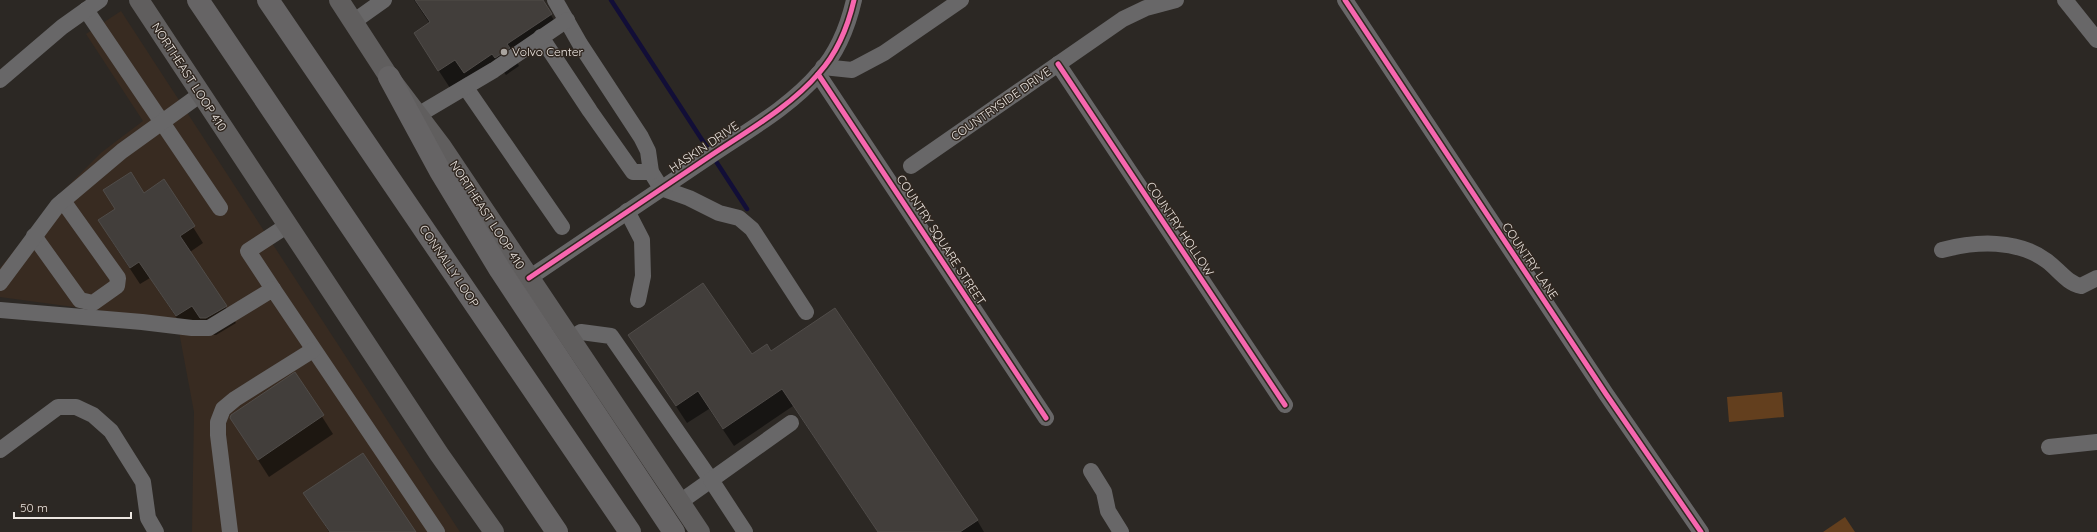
<svg xmlns="http://www.w3.org/2000/svg" width="2097" height="532" viewBox="0 0 2097 532" font-family="Quicksand,sans-serif">
  <rect width="100%" height="100%" fill="#2c2824"/>
  <polygon fill="#382b21" points="121,11 460,532 192,532 194,412 177,321 0,297 0,268 58,196 102,152 143,121 86,34"/>
  <g fill="#633f1e">
    <polygon points="1782,392 1784,417 1729,422 1727,397"/>
    <polygon points="1845,517 1855,532 1823,532"/>
  </g>
  <g fill="#0007">
    <polygon points="414,0 542,0 561,32 517,62 519,66 506,75 503,71 475,90 466,77 450,88 415,34 430,24"/>
    <polygon points="164,181 203,243 190,252 236,323 216,335 186,332 150,278 140,284 109,237 116,210"/>
    <polygon points="629,335 751,356 771,352 977,520 984,532 878,532 793,406 734,446 709,409 687,423"/>
    <polygon points="295,374 333,434 269,477 231,418"/>
    <polygon points="305,493 415,532 329,532"/>
  </g>
  <g fill="none" stroke-linecap="round" stroke-linejoin="round">
    <polyline stroke="#120e37" stroke-width="4.5" points="611,0 747,209"/>
  </g>
  <g fill="#423e3b" stroke="#504c49">
    <polygon points="415,0 543,0 552,14 507,44 510,48 495,58 492,54 464,73 455,60 438,71 414,33 430,22"/>
    <polygon points="131,172 144,193 164,179 195,226 180,236 227,306 206,318 200,318 192,306 176,316 139,262 130,268 98,220 115,209 103,190"/>
    <polygon points="703,283 752,354 767,344 771,351 835,308 978,520 960,532 878,532 782,389 723,429 698,391 676,406 628,335"/>
    <polygon points="295,372 324,415 258,460 230,418 231,415"/>
    <polygon points="363,453 416,532 330,532 303,493"/>
  </g>
  <g fill="none" stroke-linecap="round" stroke-linejoin="round">
    <g stroke="#686768" stroke-width="16">
      <polyline points="555,0 580,44 641,137 648,151 651,172 661,188 689,198 719,213 739,218 752,229 806,312"/>
      <polyline points="1345,0 1606,394 1701,532"/>
      <polyline points="2065,0 2097,40"/>
      <polyline points="86,10 220,208"/>
      <polyline points="353,22 384,0"/>
      <polyline points="541,37 590,111 633,172 651,172"/>
      <polyline points="1058,64 1285,405"/>
      <polyline points="823,67 852,70 884,53 961,0"/>
      <polyline points="818,74 1046,418"/>
      <polyline points="0,80 62,27 100,0"/>
      <polyline points="466,88 562,227"/>
      <polyline points="418,115 494,70 567,20"/>
      <polyline points="911,166 1123,19 1146,8 1176,0"/>
      <polyline points="627,211 642,240 643,276 638,300"/>
      <polyline points="34,236 80,300 93,303 117,286 118,278 63,201"/>
      <path d="M1942,250C1976,241 2018,239 2047,261C2059,270 2067,283 2081,286L2097,278"/>
      <path d="M529,278C589,237 650,197 710,156C747,131 790,107 819,73C837,53 848,26 854,0"/>
      <polyline points="0,283 58,205 122,151 201,94"/>
      <polyline points="273,289 248,251 288,225"/>
      <polyline points="0,310 142,322 192,328 209,328 273,289 437,532"/>
      <polyline points="570,339 581,332 611,336 711,480 680,502"/>
      <polyline points="2049,447 2097,442"/>
      <polyline points="0,450 58,407 76,407 93,415 111,431 143,482 148,518 156,532"/>
      <polyline points="1091,471 1104,492 1108,511 1121,532"/>
      <polyline points="230,532 218,435 218,422 223,409 235,399 313,350"/>
      <polyline points="745,532 711,480 791,423"/>
    </g>
    <g stroke="#605e5e" stroke-width="20">
      <polyline points="139,0 439,454 494,532"/>
      <polyline points="339,0 389,77 442,147 700,532"/>
    </g>
    <g stroke="#666465" stroke-width="22">
      <polyline points="198,0 557,532"/>
      <polyline points="268,0 630,532"/>
      <polyline points="389,77 440,171 500,270 674,532"/>
    </g>
    <defs>
      <g id="cycleway">
        <polyline points="1345,0 1606,394 1701,532"/>
        <polyline points="1058,64 1285,405"/>
        <polyline points="818,74 1046,418"/>
        <path d="M529,278C589,237 650,197 710,156C747,131 790,107 819,73C837,53 848,26 854,0"/>
      </g>
    </defs>
    <use href="#cycleway" stroke="#302720" stroke-width="8"/>
    <use href="#cycleway" stroke="#f766af" stroke-width="5"/>
  </g>
  <circle fill="#a9a49f" stroke="#302720" stroke-width="1.5" cx="504" cy="52" r="4"/>
  <g text-anchor="middle" stroke-width="3" stroke-linejoin="round" paint-order="stroke">
    <g font-size="12" fill="#ece6e1" stroke="#302720" text-anchor="start">
      <text x="512" y="56">Volvo Center</text>
    </g>
    <g font-size="12" fill="#ece6e1" stroke="#302720">
      <text transform="translate(189 77) rotate(57)" y="4">NORTHEAST LOOP 410</text>
      <text transform="translate(1001 104) rotate(-35)" y="4">COUNTRYSIDE DRIVE</text>
      <text transform="translate(704 147) rotate(-34)" y="4">HASKIN DRIVE</text>
      <text transform="translate(487 215) rotate(57)" y="4">NORTHEAST LOOP 410</text>
      <text transform="translate(1180 229) rotate(56)" y="4">COUNTRY HOLLOW</text>
      <text transform="translate(941 240) rotate(57)" y="4">COUNTRY SQUARE STREET</text>
      <text transform="translate(1530 261) rotate(56)" y="4">COUNTRY LANE</text>
      <text transform="translate(449 266) rotate(56)" y="4">CONNALLY LOOP</text>
    </g>
  </g>
  <path d="M14 512v6h117v-6" fill="none" stroke="#ece6e1" stroke-width="2"/>
  <text x="20" y="512" font-size="12" fill="#ece6e1" stroke="#302720" stroke-width="3" paint-order="stroke">50 m</text>
</svg>
